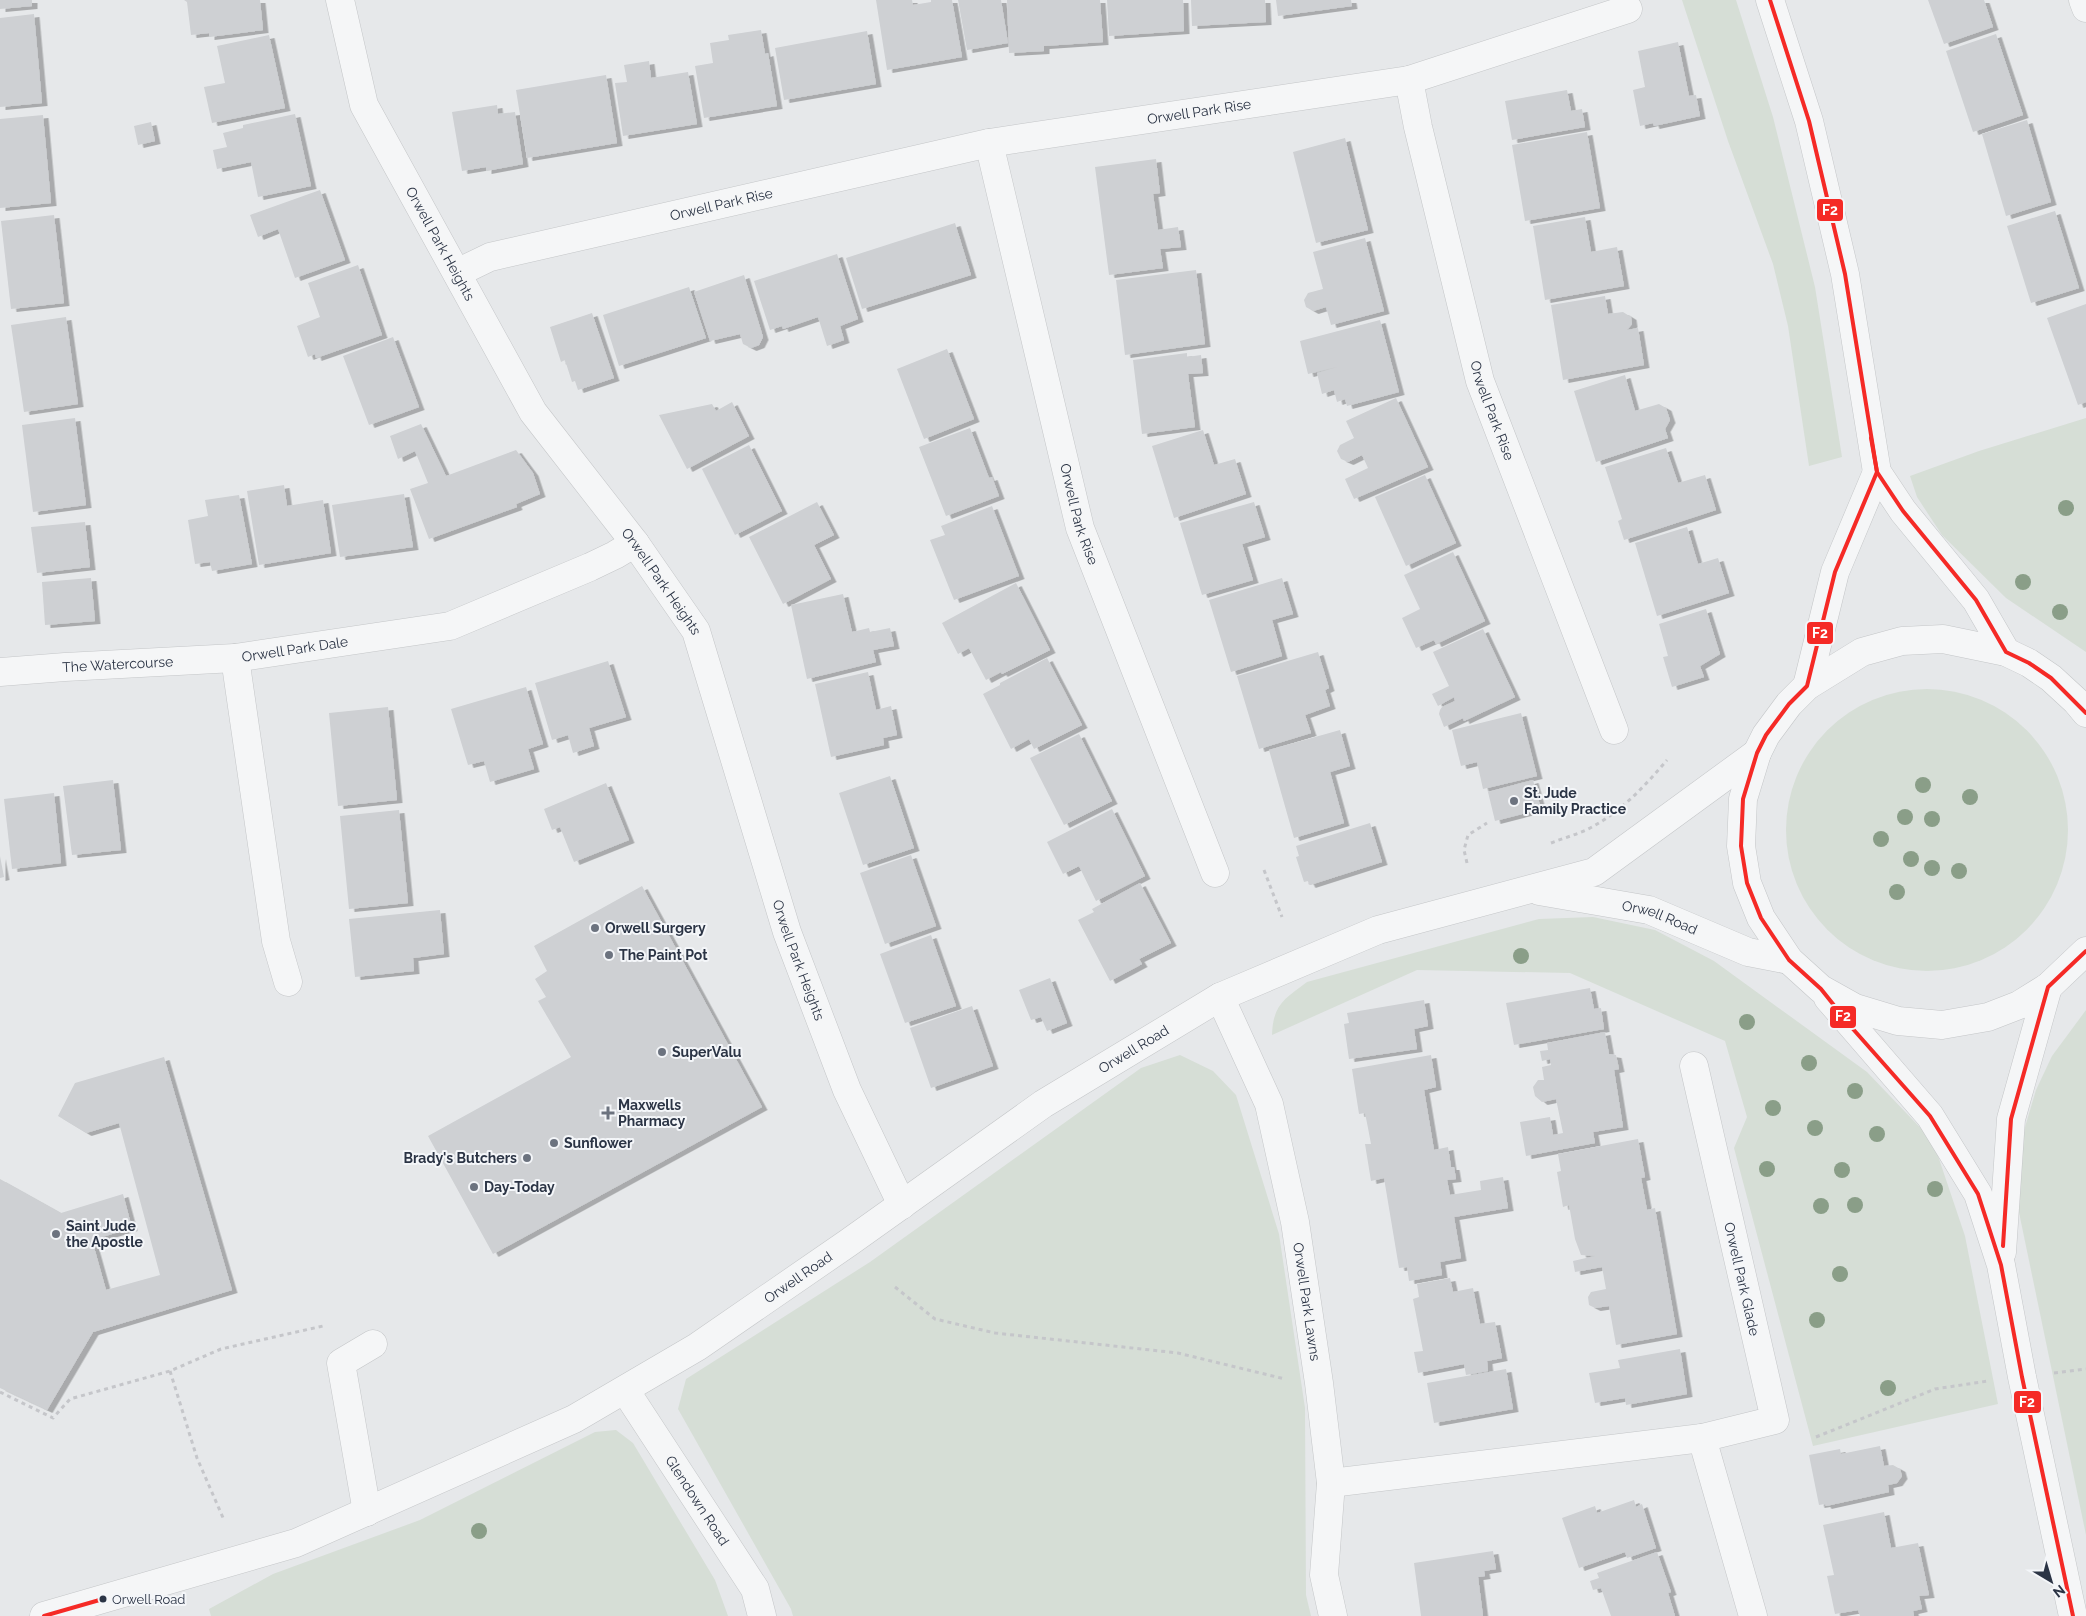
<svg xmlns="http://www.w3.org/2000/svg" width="2086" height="1616" viewBox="0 0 2086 1616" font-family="Raleway,sans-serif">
  <defs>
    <filter id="shadow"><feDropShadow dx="5.5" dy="3" stdDeviation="0" flood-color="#0004"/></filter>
  </defs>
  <rect width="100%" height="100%" fill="#e6e8ea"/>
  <g fill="#d6ded6">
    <polygon points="1682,0 1736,0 1773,117 1815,287 1842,457 1809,466 1788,326 1773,264 1728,141"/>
    <polygon points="2086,418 2086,652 2006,598 1942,535 1917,497 1910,476 1979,451"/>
    <circle cx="1927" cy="830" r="141"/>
    <path d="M1593,917L1655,930L1714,961L1867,1072L1933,1141L1965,1236L1998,1404L1813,1446L1734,1148L1747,1117L1725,1041L1570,973L1417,970L1272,1035C1273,1005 1284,999 1307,982L1539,919Z"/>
    <polygon points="2086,1010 2086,1535 2016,1198 2022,1137 2036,1090 2052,1056"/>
    <polygon points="1180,1055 1213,1071 1236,1095 1279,1234 1305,1408 1306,1595 1311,1616 793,1616 791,1609 678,1409 686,1379 870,1262 1141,1068"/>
    <polygon points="616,1430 633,1443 715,1580 728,1616 211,1616 209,1609 273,1574 420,1520 595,1432"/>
  </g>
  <g fill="#ced0d3" filter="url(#shadow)">
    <polygon points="0,0 32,0 32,6 0,9"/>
    <polygon points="184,0 260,0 263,30 209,37 209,33 191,35 187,2"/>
    <polygon points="876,0 912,0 913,5 931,2 931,0 952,0 962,57 887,70"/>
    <polygon points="958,0 1001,0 1008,43 967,50"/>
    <polygon points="1007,0 1100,0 1103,42 1044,46 1044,51 1009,53"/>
    <polygon points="1107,0 1183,0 1184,31 1109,36"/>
    <polygon points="1191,0 1265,0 1266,22 1192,26"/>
    <polygon points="1276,0 1351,0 1352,6 1278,16"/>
    <polygon points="1928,0 1984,0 1993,27 1944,44"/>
    <polygon points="34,14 42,103 0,107 0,18"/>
    <polygon points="761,30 765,54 768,53 777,106 704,118 695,66 713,63 710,43 729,40 728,35"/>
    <polygon points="867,31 876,84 784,100 775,48"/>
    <polygon points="1996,34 2023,115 1973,132 1946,51"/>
    <polygon points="269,35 285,108 212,123 204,87 225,83 217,46"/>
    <polygon points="1678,42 1689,96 1696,95 1700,116 1654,126 1653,123 1640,126 1633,90 1645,87 1638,51"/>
    <polygon points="649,61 651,78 688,72 697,124 623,136 615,83 627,82 624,65"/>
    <polygon points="606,75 617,143 527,158 516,90"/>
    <polygon points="1567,90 1571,111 1582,109 1585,127 1512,140 1505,101"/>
    <polygon points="497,105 498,114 515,112 523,164 486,171 486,167 462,171 452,112"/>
    <polygon points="295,114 311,186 258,197 251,162 217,169 213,150 227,147 223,133 243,128 243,125"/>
    <polygon points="43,115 51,203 0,208 0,119"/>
    <polygon points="2027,120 2051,202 2006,216 1982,134"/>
    <polygon points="151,122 155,141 138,145 134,126"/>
    <polygon points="1587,132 1600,208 1525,221 1512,145"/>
    <polygon points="1345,138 1368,230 1316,243 1293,152"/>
    <polygon points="1156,159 1160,193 1153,194 1158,230 1178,227 1181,247 1160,249 1163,268 1109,275 1095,167"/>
    <polygon points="320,190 345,260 295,278 278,229 258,237 250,215"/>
    <polygon points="2055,211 2079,288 2031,303 2007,226"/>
    <polygon points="54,215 64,303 11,309 1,221"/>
    <polygon points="1585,217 1591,252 1617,247 1624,286 1545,300 1533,226"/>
    <polygon points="955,223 971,275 862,309 846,258"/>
    <polygon points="1365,238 1384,311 1331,325 1326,307 1313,311 1306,307 1304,300 1308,293 1323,289 1313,252"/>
    <polygon points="837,254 858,319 840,326 844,340 827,346 818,317 783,329 782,326 770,330 754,281"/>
    <polygon points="358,265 382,335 316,358 315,354 308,357 297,326 320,317 308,283"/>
    <polygon points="1196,270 1205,344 1125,355 1116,280"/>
    <polygon points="744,275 763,337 759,345 751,348 743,344 740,334 710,341 694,292"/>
    <polygon points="689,287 706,338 619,366 603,315"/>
    <polygon points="1605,296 1608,314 1623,312 1631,317 1632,324 1627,330 1638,328 1644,365 1563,380 1551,305"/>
    <polygon points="2086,304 2086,402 2078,405 2047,318"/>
    <polygon points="592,313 614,378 578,390 575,381 572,382 565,360 561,362 550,327"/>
    <polygon points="66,317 78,404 24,412 11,325"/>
    <polygon points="1380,320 1399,392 1347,406 1345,399 1337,402 1334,390 1322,394 1317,373 1337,367 1308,374 1300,341"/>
    <polygon points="393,337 419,407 369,425 343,356"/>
    <polygon points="947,349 974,419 924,439 897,369"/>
    <polygon points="1187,353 1187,357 1201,355 1203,373 1188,374 1195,427 1142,434 1133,360"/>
    <polygon points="1625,375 1635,411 1659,404 1666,408 1670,420 1665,429 1668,438 1596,462 1574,391"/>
    <polygon points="1396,398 1428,467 1354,499 1345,479 1368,468 1362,455 1348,462 1341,459 1337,451 1340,445 1354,438 1346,421"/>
    <polygon points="732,402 749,436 687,469 659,415 712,404 716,411"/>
    <polygon points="75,418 86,505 33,512 22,425"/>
    <polygon points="421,424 446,476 516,450 533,473 540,494 516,504 517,507 429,539 410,489 428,483 415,451 398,459 390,436"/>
    <polygon points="970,428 989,478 992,477 999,496 946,516 919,447"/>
    <polygon points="1203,430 1214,465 1235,459 1246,494 1174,518 1152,446"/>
    <polygon points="749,445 782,511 735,535 702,469"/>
    <polygon points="1666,448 1678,483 1705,475 1716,510 1624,540 1618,521 1622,519 1605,467"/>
    <polygon points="1425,475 1456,543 1406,566 1375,497"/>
    <polygon points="284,485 287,506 323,500 331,553 259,565 247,491"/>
    <polygon points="404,494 413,547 340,557 332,505"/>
    <polygon points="239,495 252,564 212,571 210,562 195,564 188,520 208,516 205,500"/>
    <polygon points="817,502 834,535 814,545 831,579 783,604 749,537"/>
    <polygon points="1254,502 1265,537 1242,544 1253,580 1202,595 1180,523"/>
    <polygon points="992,506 1019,576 954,600 930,540 945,535 941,526"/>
    <polygon points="85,522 90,567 37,573 31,527"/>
    <polygon points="1687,527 1698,564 1718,558 1729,593 1657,616 1635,543"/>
    <polygon points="1453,552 1485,621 1436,644 1434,640 1416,648 1402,618 1420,609 1404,575"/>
    <polygon points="91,578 95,621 45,625 42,582"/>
    <polygon points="1282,578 1293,614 1272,620 1282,656 1231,672 1209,600"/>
    <polygon points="1016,583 1050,650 1002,674 1001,672 986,680 969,648 958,654 942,623"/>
    <polygon points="843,594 852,632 869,628 870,632 890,628 894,646 873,650 876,662 807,679 791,605"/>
    <polygon points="1706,609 1720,654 1700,666 1704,677 1672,687 1663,657 1668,656 1659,624"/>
    <polygon points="1483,629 1515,697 1464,721 1463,718 1444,727 1439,714 1440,710 1442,707 1455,701 1454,697 1438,706 1432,694 1449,686 1433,652"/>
    <polygon points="1318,652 1329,688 1325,690 1330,706 1305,715 1311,733 1259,749 1237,676"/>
    <polygon points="1047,658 1082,725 1034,749 1029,739 1011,749 983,694 1000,685 1000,683"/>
    <polygon points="608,661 626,717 589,728 594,746 573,753 568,735 552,740 535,683"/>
    <polygon points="868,672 876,710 891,706 897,735 883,738 884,745 831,757 815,684"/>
    <polygon points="526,687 543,744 528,749 534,769 490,782 484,761 468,765 451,709"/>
    <polygon points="388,707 397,800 338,806 329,713"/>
    <polygon points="1521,713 1537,776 1483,789 1477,762 1461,766 1452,730"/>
    <polygon points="1340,730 1350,766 1330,772 1344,823 1294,838 1269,750"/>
    <polygon points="1079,734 1112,801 1064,825 1030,758"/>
    <polygon points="890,776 914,848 863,865 839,793"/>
    <polygon points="113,780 121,850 72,855 63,786"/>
    <polygon points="1533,780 1541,809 1495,821 1488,792"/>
    <polygon points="606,783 629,840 574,862 560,827 552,830 544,809"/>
    <polygon points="54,793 61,863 12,869 4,799"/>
    <polygon points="1112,809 1145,876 1096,901 1079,866 1063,874 1047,842"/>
    <polygon points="399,810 408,903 349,909 340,816"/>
    <polygon points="1370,823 1382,862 1310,885 1308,881 1304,882 1296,857 1299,856 1296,846"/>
    <polygon points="911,855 936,926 885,944 860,873"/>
    <polygon points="0,856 4,877 0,878"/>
    <polygon points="1140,883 1171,943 1139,959 1142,964 1110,981 1078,920 1094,912 1092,909"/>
    <polygon points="642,886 762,1107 493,1254 428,1136 571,1057 538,1001 546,997 535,979 547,971 534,946"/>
    <polygon points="440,910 444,954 413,958 414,971 355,977 349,919"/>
    <polygon points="931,935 956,1006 905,1023 880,954"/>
    <polygon points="1050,978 1067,1023 1047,1031 1041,1017 1031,1020 1019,990"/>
    <polygon points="1590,988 1594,1009 1601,1008 1604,1029 1514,1045 1506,1003"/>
    <polygon points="1424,1000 1428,1026 1414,1029 1417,1049 1349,1059 1344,1024 1349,1023 1347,1013"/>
    <polygon points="972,1006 993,1066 931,1088 910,1028"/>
    <polygon points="1605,1032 1609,1054 1616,1055 1619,1069 1614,1070 1623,1127 1593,1132 1595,1143 1526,1156 1520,1122 1550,1117 1553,1135 1563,1133 1556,1099 1542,1102 1535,1096 1533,1087 1538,1080 1544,1080 1542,1067 1551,1065 1550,1059 1542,1061 1540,1051 1548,1050 1547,1043"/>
    <polygon points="1431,1055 1436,1087 1424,1090 1434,1150 1448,1147 1451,1167 1454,1167 1456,1179 1447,1180 1450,1195 1481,1190 1480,1181 1503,1177 1508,1208 1454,1217 1461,1258 1440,1262 1442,1275 1409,1281 1407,1267 1399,1268 1384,1178 1371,1181 1365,1144 1371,1144 1368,1128 1365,1113 1359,1114 1352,1069"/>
    <polygon points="164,1057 232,1290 93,1332 47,1410 0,1388 0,1179 61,1213 123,1194 132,1228 92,1240 106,1290 160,1275 119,1123 86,1133 58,1116 75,1083"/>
    <polygon points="1638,1139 1645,1177 1641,1178 1647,1210 1655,1208 1677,1334 1616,1345 1609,1306 1595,1308 1589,1305 1588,1297 1591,1292 1606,1289 1602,1267 1575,1272 1573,1261 1595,1256 1581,1255 1575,1239 1569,1205 1563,1207 1557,1172 1561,1171 1558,1154"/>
    <polygon points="1450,1278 1453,1292 1473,1288 1480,1324 1495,1322 1502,1358 1487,1361 1488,1371 1466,1375 1464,1364 1418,1373 1414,1352 1423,1351 1413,1299 1419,1297 1417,1284"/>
    <polygon points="1680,1349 1687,1394 1626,1405 1625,1398 1595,1403 1589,1373 1620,1368 1618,1360"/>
    <polygon points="1506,1369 1513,1409 1434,1423 1427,1383"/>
    <polygon points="1880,1446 1884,1466 1893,1465 1900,1469 1902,1476 1897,1483 1888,1485 1889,1492 1826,1506 1825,1504 1819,1505 1809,1455 1840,1449 1841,1454"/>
    <polygon points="1634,1500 1636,1507 1642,1504 1656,1548 1627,1558 1625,1552 1579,1568 1562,1518 1595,1506 1597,1513"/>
    <polygon points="1884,1512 1891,1548 1918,1543 1929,1595 1919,1596 1922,1609 1913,1611 1914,1616 1860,1616 1858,1610 1835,1614 1827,1576 1834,1575 1823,1525"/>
    <polygon points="1493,1551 1496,1569 1484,1571 1485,1576 1478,1577 1483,1616 1421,1616 1414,1563"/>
    <polygon points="1657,1552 1671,1592 1668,1593 1675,1616 1611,1616 1601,1588 1593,1590 1590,1581 1599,1578 1597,1573"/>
  </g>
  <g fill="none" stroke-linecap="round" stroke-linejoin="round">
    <defs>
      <g id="minor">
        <path id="s1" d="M340,0L364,105L533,412L635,543L696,631L787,932L847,1090L902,1205"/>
        <polyline points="1770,0 1809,121 1845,274 1877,472 1903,511 1976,600 2006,652"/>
        <polyline points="2083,0 2086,8"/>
        <path id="s2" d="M1409,80L1418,127L1480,381L1614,730"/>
        <path id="s3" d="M989,143L1080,528L1215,873"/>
        <path id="s4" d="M457,273L490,257L989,143L1409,80L1628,9"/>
        <polyline points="235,658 276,941 288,982"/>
        <path id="s5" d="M0,672L65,667L235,658L450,626L590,567L615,555L635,543"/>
        <polyline points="1807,686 1835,572 1877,472"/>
        <polyline points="2086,713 2076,701 2051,678 2029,663 2006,652 1943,639 1902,641 1862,652 1807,686 1789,704 1766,735 1757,753 1743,799 1741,846 1747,883 1761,918 1789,960 1821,989 1855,1008 1898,1021 1942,1025 1988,1017 2019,1005 2048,987 2086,951"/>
        <path id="s6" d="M1539,891L1649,910L1748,952L1789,960"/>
        <path id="s7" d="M1220,997L1269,1104L1295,1222L1319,1383L1331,1483L1324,1575L1333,1616"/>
        <polyline points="1828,998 1930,1116 1978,1194 2001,1265 2022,1377 2073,1616"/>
        <polyline points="2002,1252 2011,1119 2048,987"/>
        <path id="s8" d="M625,1390L755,1589L762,1616"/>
        <polyline points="1702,1438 1753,1616"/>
        <polyline points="1331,1483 1702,1438 1775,1420 1694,1066"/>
        <polyline points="367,1512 341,1363 373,1344"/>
        <path id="s9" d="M44,1616L296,1543L574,1419L697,1347L848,1243L1043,1104L1220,997L1378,930L1594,872L1757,753"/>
      </g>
    </defs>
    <use href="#minor" stroke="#c4c6c8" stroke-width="29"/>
    <g stroke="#c5c6ca" stroke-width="3" stroke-dasharray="4 4" stroke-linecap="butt">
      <path d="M1551,843C1563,838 1576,835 1588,829C1620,813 1644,787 1667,760"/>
      <polyline points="1467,863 1464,850 1468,835 1487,823"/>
      <polyline points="1264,870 1282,917"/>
      <polyline points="895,1287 935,1319 995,1333 1178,1353 1285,1379"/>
      <polyline points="170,1371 197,1458 224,1520"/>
      <polyline points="2054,1373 2086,1369"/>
      <polyline points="0,1392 53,1418 70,1399 170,1371 221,1349 323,1326"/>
      <polyline points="1816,1437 1935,1389 1988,1381"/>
    </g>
    <use href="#minor" stroke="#f5f6f7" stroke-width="28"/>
    <defs>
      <g id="bus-1">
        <polyline points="1770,0 1809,121 1845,274 1877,472 1835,572 1807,686 1789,704 1766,735 1757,753 1743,799 1741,846 1747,883 1761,918 1789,960 1821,989 1853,1029 1930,1116 1978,1194 2001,1265 2022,1377 2073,1616"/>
        <polyline points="1871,438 1877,472 1903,511 1976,600 2006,652 2029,663 2051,678 2086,713"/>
        <polyline points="2003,1246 2011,1119 2048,987 2086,951"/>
        <polyline points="44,1616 103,1599"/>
      </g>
    </defs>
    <use href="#bus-1" stroke="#f4f6f9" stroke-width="8"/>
    <use href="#bus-1" stroke="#f52a26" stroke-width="4"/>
  </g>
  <g fill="#8a9e88">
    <circle cx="2066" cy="508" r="8"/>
    <circle cx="2023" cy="582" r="8"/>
    <circle cx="2060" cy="612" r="8"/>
    <circle cx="1923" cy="785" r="8"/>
    <circle cx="1970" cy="797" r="8"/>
    <circle cx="1905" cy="817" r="8"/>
    <circle cx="1932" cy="819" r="8"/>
    <circle cx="1881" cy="839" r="8"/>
    <circle cx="1911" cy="859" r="8"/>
    <circle cx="1932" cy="868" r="8"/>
    <circle cx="1959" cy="871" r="8"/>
    <circle cx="1897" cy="892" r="8"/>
    <circle cx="1521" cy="956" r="8"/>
    <circle cx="1747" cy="1022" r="8"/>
    <circle cx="1809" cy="1063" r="8"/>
    <circle cx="1855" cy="1091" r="8"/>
    <circle cx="1773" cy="1108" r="8"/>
    <circle cx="1815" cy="1128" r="8"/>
    <circle cx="1877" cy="1134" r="8"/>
    <circle cx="1767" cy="1169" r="8"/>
    <circle cx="1842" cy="1170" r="8"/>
    <circle cx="1935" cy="1189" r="8"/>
    <circle cx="1855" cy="1205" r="8"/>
    <circle cx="1821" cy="1206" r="8"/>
    <circle cx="1840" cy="1274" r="8"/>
    <circle cx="1817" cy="1320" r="8"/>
    <circle cx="1888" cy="1388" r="8"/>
    <circle cx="479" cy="1531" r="8"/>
  </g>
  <g fill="#6c737f" stroke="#f4f6f9" stroke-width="2">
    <circle cx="1514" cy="801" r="5"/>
    <circle cx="595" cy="928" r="5"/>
    <circle cx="609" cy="955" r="5"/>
    <circle cx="662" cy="1052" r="5"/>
    <path d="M605.5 1105.5h5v5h5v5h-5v5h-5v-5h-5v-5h5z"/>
    <circle cx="554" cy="1143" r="5"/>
    <circle cx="527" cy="1158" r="5"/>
    <circle cx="474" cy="1187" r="5"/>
    <circle cx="56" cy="1234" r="5"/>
  </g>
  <circle fill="#2b3445" stroke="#f4f6f9" stroke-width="2" cx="103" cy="1599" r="4.5"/>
  <g text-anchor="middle" stroke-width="4" stroke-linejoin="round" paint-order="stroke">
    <g font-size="13" fill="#2b3445" stroke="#f4f6f9" text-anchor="start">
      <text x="112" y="1604">Orwell Road</text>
    </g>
    <g font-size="14" fill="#2b3445" stroke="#f4f6f9">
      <text dy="5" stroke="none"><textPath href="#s4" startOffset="761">Orwell Park Rise</textPath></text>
      <text dy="5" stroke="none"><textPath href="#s4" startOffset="274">Orwell Park Rise</textPath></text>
      <text dy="5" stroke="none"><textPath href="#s1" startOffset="266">Orwell Park Heights</textPath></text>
      <text dy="5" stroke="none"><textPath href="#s2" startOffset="341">Orwell Park Rise</textPath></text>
      <text dy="5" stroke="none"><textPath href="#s3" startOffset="382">Orwell Park Rise</textPath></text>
      <text dy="5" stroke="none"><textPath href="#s1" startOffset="671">Orwell Park Heights</textPath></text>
      <text dy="5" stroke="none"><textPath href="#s5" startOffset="296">Orwell Park Dale</textPath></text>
      <text dy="5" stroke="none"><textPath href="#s5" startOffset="118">The Watercourse</textPath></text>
      <text dy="5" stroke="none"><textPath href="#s6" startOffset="124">Orwell Road</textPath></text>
      <text dy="5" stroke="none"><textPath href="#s1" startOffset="1076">Orwell Park Heights</textPath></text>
      <text dy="5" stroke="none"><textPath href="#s9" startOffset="1238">Orwell Road</textPath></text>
      <text dy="5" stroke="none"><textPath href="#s9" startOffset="832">Orwell Road</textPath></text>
      <text transform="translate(1742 1279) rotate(77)" y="5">Orwell Park Glade</text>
      <text dy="5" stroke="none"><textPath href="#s7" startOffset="319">Orwell Park Lawns</textPath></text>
      <text dy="5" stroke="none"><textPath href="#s8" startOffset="132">Glendown Road</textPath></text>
    </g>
    <g font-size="14" font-weight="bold" fill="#2b3445" stroke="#f4f6f9" text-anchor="start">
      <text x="1524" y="798">St. Jude<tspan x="1524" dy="16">Family Practice</tspan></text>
      <text x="605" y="933">Orwell Surgery</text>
      <text x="619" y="960">The Paint Pot</text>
      <text x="672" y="1057">SuperValu</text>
      <text x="618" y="1110">Maxwells<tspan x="618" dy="16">Pharmacy</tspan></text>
      <text x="564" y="1148">Sunflower</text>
      <text x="517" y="1163" text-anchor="end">Brady's Butchers</text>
      <text x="484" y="1192">Day-Today</text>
      <text x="66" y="1231">Saint Jude<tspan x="66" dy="16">the Apostle</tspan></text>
    </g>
  </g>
  <g stroke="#f4f6f9" stroke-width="2">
    <rect x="1816" y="198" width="28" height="24" rx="5" fill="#f52a26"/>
    <rect x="1806" y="621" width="28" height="24" rx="5" fill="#f52a26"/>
    <rect x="1829" y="1005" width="28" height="24" rx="5" fill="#f52a26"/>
    <rect x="2013" y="1390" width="29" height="24" rx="5" fill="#f52a26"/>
  </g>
  <g font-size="14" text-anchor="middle" font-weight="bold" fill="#fff">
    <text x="1830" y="215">F2</text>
    <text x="1820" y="638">F2</text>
    <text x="1843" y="1021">F2</text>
    <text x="2027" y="1407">F2</text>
  </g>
  <g transform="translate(2051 1581) rotate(142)" stroke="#f4f6f9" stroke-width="4" paint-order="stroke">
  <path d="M0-4L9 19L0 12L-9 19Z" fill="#2b3445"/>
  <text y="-8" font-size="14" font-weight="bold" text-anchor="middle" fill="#2b3445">N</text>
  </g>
</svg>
